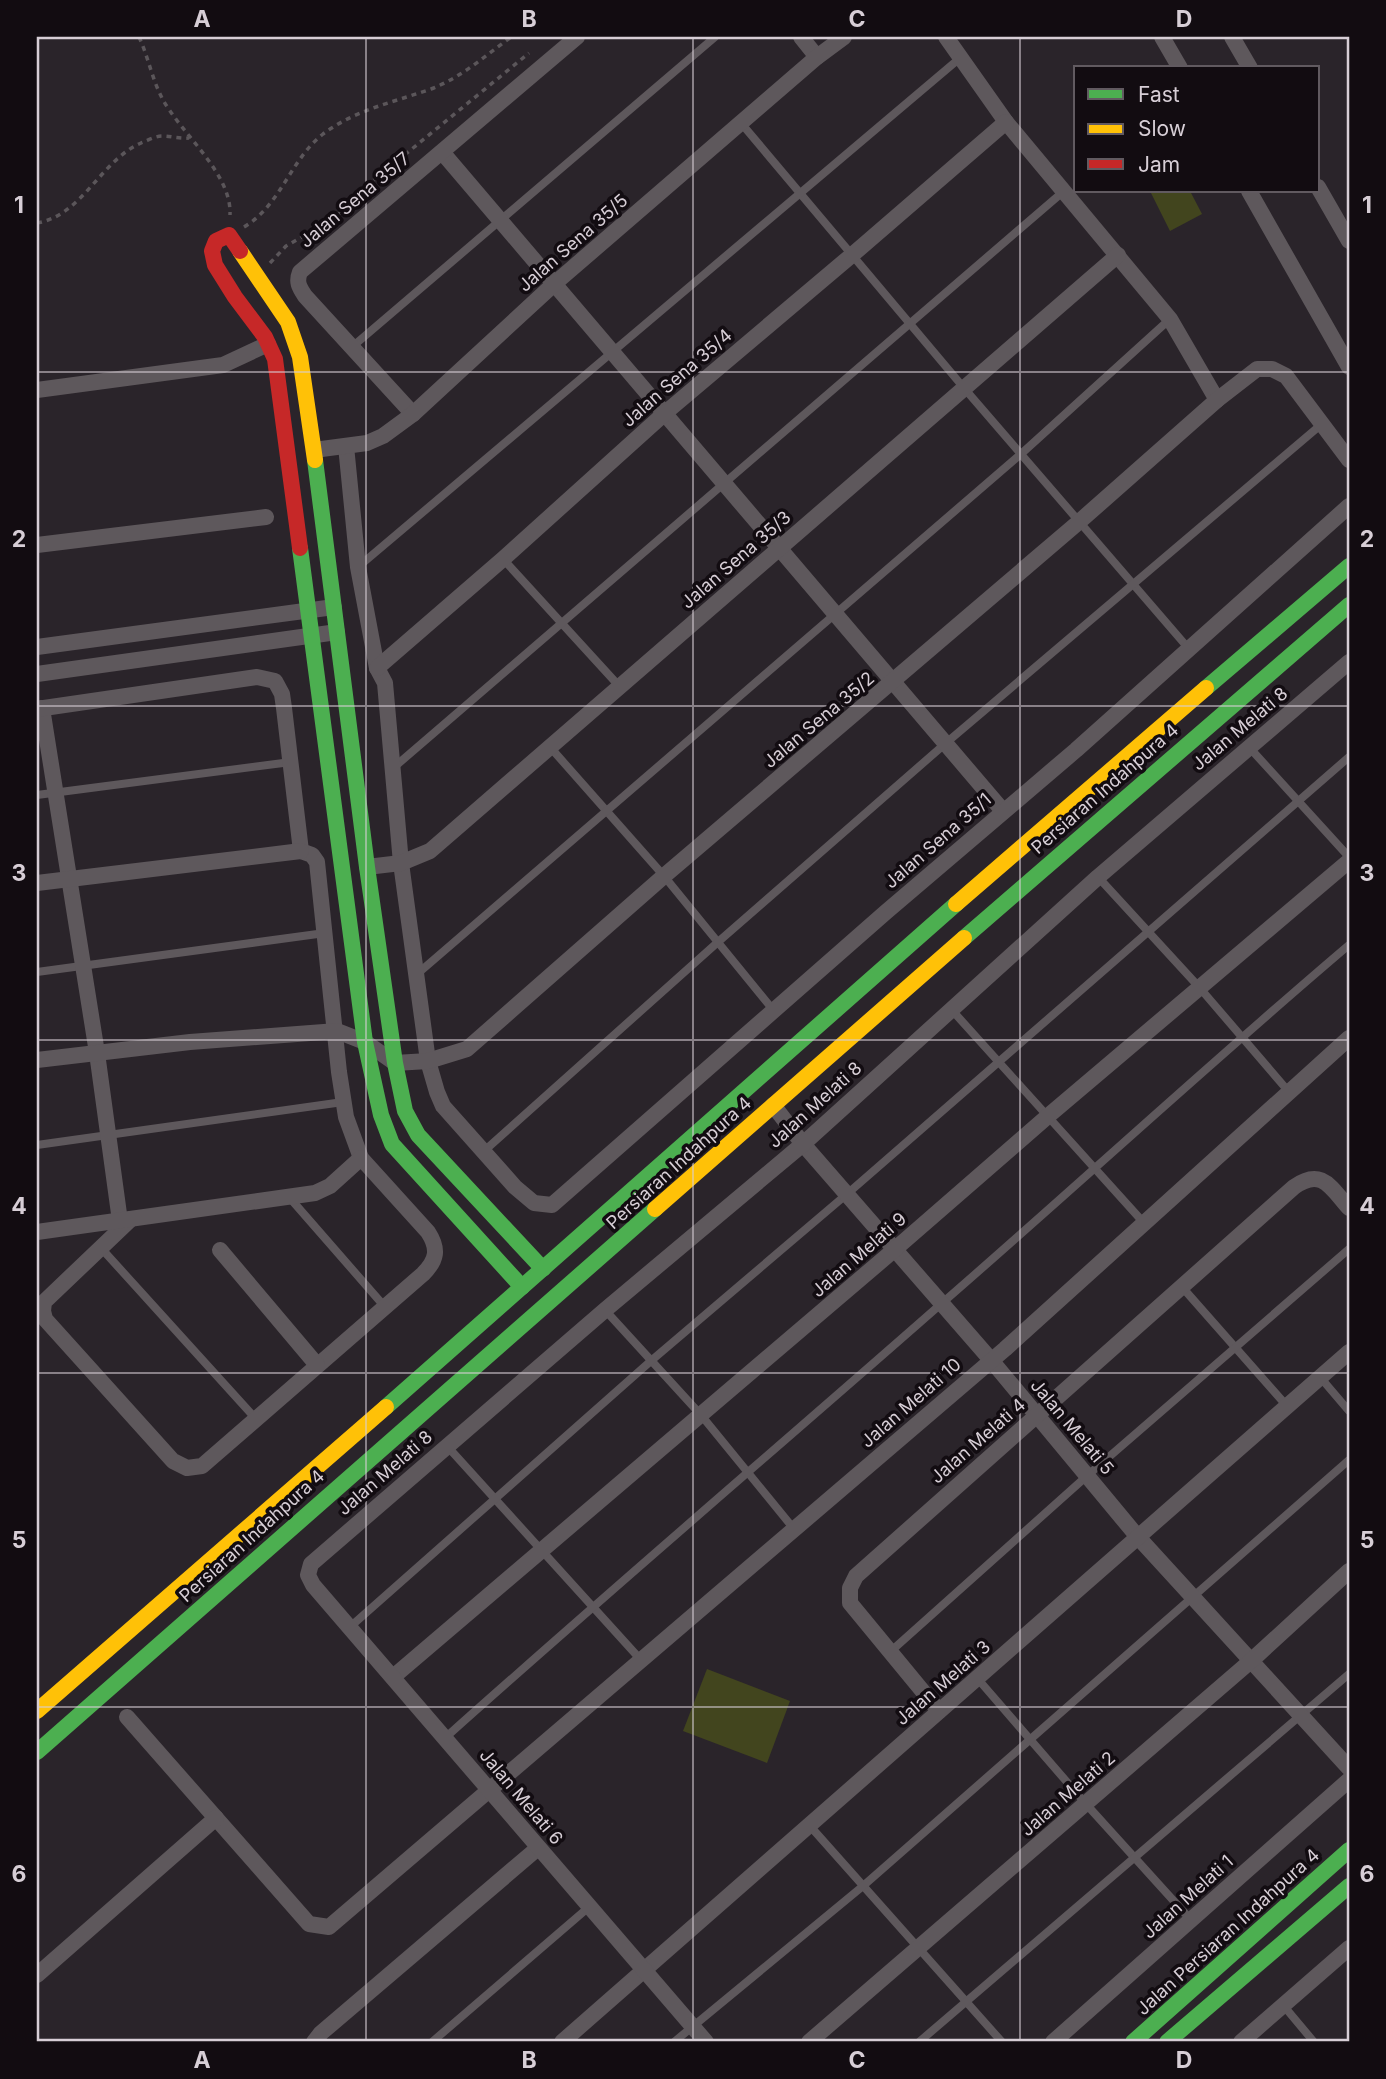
<svg xmlns="http://www.w3.org/2000/svg" width="1386" height="2079" viewBox="0 0 1386 2079" font-family="Inter,sans-serif">
  <rect width="100%" height="100%" fill="#2a242a"/>
  <g fill="#42451e">
    <polygon points="1150,191 1190,191 1202,214 1170,231"/>
    <polygon points="707,1669 790,1701 767,1763 683,1731"/>
  </g>
  <g fill="none" stroke-linecap="round" stroke-linejoin="round">
    <g stroke="#5b565a" stroke-width="3.5" stroke-dasharray="5 5" stroke-linecap="butt">
      <path d="M139,37C148,56 152,79 162,98C181,134 232,173 230,215"/>
      <polyline points="338,215 363,189 529,53"/>
      <path d="M37,223C83,215 100,161 141,143C147,141 155,136 162,136C171,136 179,139 189,138"/>
      <path d="M244,227C281,205 290,160 323,134C355,110 394,102 431,89C462,77 485,56 511,37"/>
      <polyline points="270,263 286,246 332,220"/>
    </g>
    <g stroke="#5e585c" stroke-width="8">
      <polyline points="741,123 964,388 1189,649"/>
      <polyline points="352,347 715,37"/>
      <polyline points="503,559 620,687"/>
      <polyline points="358,567 960,58"/>
      <polyline points="1248,746 1349,857"/>
      <polyline points="550,747 664,876 774,1011"/>
      <polyline points="392,769 1064,191"/>
      <polyline points="37,795 291,762"/>
      <polyline points="1098,877 1199,987 1289,1092"/>
      <polyline points="37,972 325,933"/>
      <polyline points="416,975 1021,454 1170,319"/>
      <polyline points="950,1008 1144,1223"/>
      <polyline points="37,1145 343,1102"/>
      <polyline points="483,1152 718,942 946,743 1323,423"/>
      <polyline points="289,1197 385,1307"/>
      <polyline points="101,1248 256,1419"/>
      <polyline points="1182,1287 1286,1405"/>
      <polyline points="605,1310 701,1415 794,1529"/>
      <polyline points="1320,1377 1349,1411"/>
      <polyline points="447,1446 641,1660"/>
      <polyline points="350,1627 652,1360 847,1194 1349,757"/>
      <polyline points="890,1652 1088,1475 1349,1249"/>
      <polyline points="977,1678 1086,1804 1191,1920"/>
      <path d="M445,1738C609,1591 776,1449 941,1304C1078,1185 1211,1062 1349,945"/>
      <polyline points="810,1826 1002,2042"/>
      <polyline points="1283,2005 1314,2042"/>
      <polyline points="432,2042 589,1907"/>
      <polyline points="674,2042 863,1886 1349,1460"/>
      <polyline points="919,2042 1349,1674"/>
    </g>
    <g stroke="#5e585c" stroke-width="16">
      <polyline points="801,37 817,57"/>
      <polyline points="946,37 1006,122 1170,319 1217,400"/>
      <polyline points="1162,37 1180,68"/>
      <polyline points="1232,37 1250,68"/>
      <polyline points="442,152 1003,811"/>
      <polyline points="1318,187 1349,241"/>
      <polyline points="1249,191 1349,367"/>
      <polyline points="37,390 223,365 268,344"/>
      <path d="M413,414L305,296C299,287 296,282 300,272L577,37"/>
      <polyline points="346,446 358,567 377,668 385,683 401,863 428,1061 437,1092 443,1106 515,1187 534,1203 552,1205 886,912 1076,750 1349,506"/>
      <polyline points="314,450 367,443 383,436 413,414 554,284 817,57 844,37"/>
      <polyline points="37,545 266,517"/>
      <polyline points="37,647 334,607"/>
      <polyline points="377,668 503,559 665,413 852,255 1006,122"/>
      <polyline points="37,674 337,632"/>
      <polyline points="42,708 97,1053 120,1221"/>
      <path d="M37,709L257,677L275,681L282,694L284,708L301,851L312,855L317,862L339,1072L346,1117L361,1158L428,1232C439,1249 437,1260 423,1274L202,1466L187,1468L173,1461L45,1319L43,1311L44,1302L131,1219"/>
      <polyline points="367,867 401,863 430,851 1118,255"/>
      <polyline points="37,883 301,851"/>
      <polyline points="37,1060 190,1042 337,1031 365,1042 395,1063 428,1061 467,1049 664,876 1080,521 1217,400 1257,369 1272,369 1286,376 1349,460"/>
      <polyline points="773,1105 803,1144 991,1360 1137,1536 1349,1768"/>
      <polyline points="37,1232 315,1193 330,1186 361,1158"/>
      <polyline points="220,1250 317,1365"/>
      <polyline points="393,1677 894,1250 1048,1116 1349,861"/>
      <path d="M939,1711L850,1603V1588L856,1576L1294,1187C1322,1167 1331,1188 1349,1208"/>
      <polyline points="127,1717 309,1924 329,1927 1005,1349 1349,1038"/>
      <polyline points="37,1975 216,1818"/>
      <polyline points="314,2042 321,2033 538,1848"/>
      <polyline points="562,2042 1349,1352"/>
      <polyline points="706,2042 313,1585 308,1575 311,1564 605,1310 803,1144 1098,877 1349,662"/>
      <polyline points="809,2042 1252,1660 1349,1571"/>
      <polyline points="1053,2042 1349,1780"/>
      <polyline points="1241,2042 1349,1948"/>
    </g>
    <g stroke="#4caf50" stroke-width="16">
      <polyline points="315,460 367,867 395,1063 405,1111 418,1135 543,1269"/>
      <polyline points="300,548 365,1042 381,1115 392,1144 522,1287"/>
      <polyline points="1206,688 1349,566"/>
      <polyline points="964,938 1349,605"/>
      <polyline points="386,1407 956,904"/>
      <polyline points="37,1752 655,1209"/>
      <polyline points="1133,2042 1349,1850"/>
      <polyline points="1167,2042 1349,1886"/>
    </g>
    <g stroke="#ffc107" stroke-width="16">
      <polyline points="240,251 288,322 300,357 315,460"/>
      <polyline points="956,904 1206,688"/>
      <polyline points="655,1209 964,938"/>
      <polyline points="37,1711 386,1407"/>
    </g>
    <polyline stroke="#c62828" stroke-width="16" points="240,251 229,235 216,241 212,251 215,265 235,297 265,337 275,359 300,548"/>
  </g>
  <path fill="none" stroke="#d7ced6" stroke-width="2" stroke-opacity="0.55" d="M366,37V2042M693,37V2042M1020,37V2042M37,372H1349M37,706H1349M37,1040H1349M37,1373H1349M37,1707H1349"/>
  <g text-anchor="middle" stroke-width="7" stroke-linejoin="round" paint-order="stroke">
    <g font-size="18" fill="#d7ced6" stroke="#120c11">
      <text transform="translate(355 200) rotate(-40)" y="6">Jalan Sena 35/7</text>
      <text transform="translate(573 243) rotate(-41)" y="6">Jalan Sena 35/5</text>
      <text transform="translate(677 378) rotate(-41)" y="6">Jalan Sena 35/4</text>
      <text transform="translate(736 560) rotate(-41)" y="6">Jalan Sena 35/3</text>
      <text transform="translate(819 720) rotate(-40)" y="6">Jalan Sena 35/2</text>
      <text transform="translate(1240 729) rotate(-40)" y="6">Jalan Melati 8</text>
      <text transform="translate(1105 789) rotate(-41)" y="6">Persiaran Indahpura 4</text>
      <text transform="translate(938 841) rotate(-41)" y="6">Jalan Sena 35/1</text>
      <text transform="translate(815 1105) rotate(-42)" y="6">Jalan Melati 8</text>
      <text transform="translate(679 1163) rotate(-42)" y="6">Persiaran Indahpura 4</text>
      <text transform="translate(859 1255) rotate(-41)" y="6">Jalan Melati 9</text>
      <text transform="translate(911 1403) rotate(-41)" y="6">Jalan Melati 10</text>
      <text transform="translate(1072 1427) rotate(50)" y="6">Jalan Melati 5</text>
      <text transform="translate(978 1441) rotate(-41)" y="6">Jalan Melati 4</text>
      <text transform="translate(385 1473) rotate(-41)" y="6">Jalan Melati 8</text>
      <text transform="translate(252 1536) rotate(-42)" y="6">Persiaran Indahpura 4</text>
      <text transform="translate(943 1683) rotate(-41)" y="6">Jalan Melati 3</text>
      <text transform="translate(1068 1794) rotate(-41)" y="6">Jalan Melati 2</text>
      <text transform="translate(521 1797) rotate(50)" y="6">Jalan Melati 6</text>
      <text transform="translate(1188 1897) rotate(-42)" y="6">Jalan Melati 1</text>
      <text transform="translate(1228 1932) rotate(-42)" y="6">Jalan Persiaran Indahpura 4</text>
    </g>
  </g>
  <rect width="1386" height="2079" fill="none" stroke="#120c11" stroke-width="77"/>
  <rect x="1074" y="66" width="245" height="126" fill="#120c11" stroke="#615a60" stroke-width="2"/>
  <rect x="1088" y="89" width="35" height="10" fill="#4caf50" stroke="#615a60" stroke-width="2"/>
  <text x="1138" y="102" font-size="21" fill="#d7ced6">Fast</text>
  <rect x="1088" y="124" width="35" height="10" fill="#ffc107" stroke="#615a60" stroke-width="2"/>
  <text x="1138" y="136" font-size="21" fill="#d7ced6">Slow</text>
  <rect x="1088" y="159" width="35" height="10" fill="#c62828" stroke="#615a60" stroke-width="2"/>
  <text x="1138" y="172" font-size="21" fill="#d7ced6">Jam</text>
  <rect x="38" y="38" width="1310" height="2002" fill="none" stroke="#d7ced6" stroke-width="2.5"/>
  <g font-size="23" text-anchor="middle" font-weight="bold" fill="#d7ced6">
    <text x="202" y="27">A</text>
    <text x="529" y="27">B</text>
    <text x="857" y="27">C</text>
    <text x="1184" y="27">D</text>
    <text x="19" y="213">1</text>
    <text x="1367" y="213">1</text>
    <text x="19" y="547">2</text>
    <text x="1367" y="547">2</text>
    <text x="19" y="881">3</text>
    <text x="1367" y="881">3</text>
    <text x="19" y="1214">4</text>
    <text x="1367" y="1214">4</text>
    <text x="19" y="1548">5</text>
    <text x="1367" y="1548">5</text>
    <text x="19" y="1882">6</text>
    <text x="1367" y="1882">6</text>
    <text x="202" y="2068">A</text>
    <text x="529" y="2068">B</text>
    <text x="857" y="2068">C</text>
    <text x="1184" y="2068">D</text>
  </g>
</svg>
